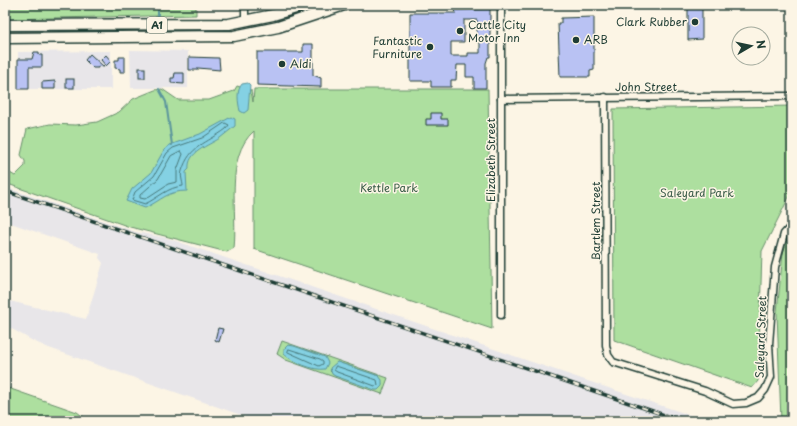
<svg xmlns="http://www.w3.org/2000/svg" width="797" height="426" viewBox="0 0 797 426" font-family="'Playpen Sans',sans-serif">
  <rect width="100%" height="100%" fill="#fcf5e5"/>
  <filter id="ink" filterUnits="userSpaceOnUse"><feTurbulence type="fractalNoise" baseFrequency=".025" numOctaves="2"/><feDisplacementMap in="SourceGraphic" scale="8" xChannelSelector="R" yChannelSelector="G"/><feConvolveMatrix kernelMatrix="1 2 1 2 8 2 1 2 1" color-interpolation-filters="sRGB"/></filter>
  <g filter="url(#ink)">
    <g fill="#e8e6e9">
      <polygon points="130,50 188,51 188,88 131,88"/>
      <polygon points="111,51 111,89 18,89 18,52"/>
      <polygon points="5,187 136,232 167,238 641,399 693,416 716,421 258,421 49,348 33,341 5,325 5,300 86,319 103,263 99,258 100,254 5,221"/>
    </g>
    <g fill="#addf9f" stroke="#668e6a" fill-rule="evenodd">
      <polygon points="5,5 196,5 196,15 5,19"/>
      <path d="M237,86L251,90L253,102L254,89H488L492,329L254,249V131C224,157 238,213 234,248L227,252L130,227L5,183V170L15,176L25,166V161L21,155L27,129L50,124L76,125L97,122L119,112L133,99L155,90L162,89L178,100H209L234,91Z"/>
      <polygon points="792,106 792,191 762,251 758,381 752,388 614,340 613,109"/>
      <polygon points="792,226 792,421 781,421 777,312 783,253"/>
      <path d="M282,341L388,378L382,394L286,360L277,354ZM337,362L379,376L382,384L335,376L330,371Z"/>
      <polygon points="5,387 77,412 89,421 5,421"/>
    </g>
    <g fill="#84d1e3" stroke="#5c969d">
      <path d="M248,83L250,85L248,110L244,113L240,111C238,102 236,91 242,84Z"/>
      <path d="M231,117L235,119V126C230,130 225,134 220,138C208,146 187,152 189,169L186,172L187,191C167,191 162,200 145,208L126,201L132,189L151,173L164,150L170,145L200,134Z"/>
      <path d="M288,345L294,346L325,357L328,363L325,369C314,371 292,362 284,354V349Z"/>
      <polygon points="337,362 379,376 382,380 382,386 378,390 375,390 335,376 332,374 330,368"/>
    </g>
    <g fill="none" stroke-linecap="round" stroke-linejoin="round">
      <g stroke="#47787a" stroke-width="1">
        <path d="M225,123L229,125L226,129C206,144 190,145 182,171C180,176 183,182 183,186C168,187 158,198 145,204L132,200L135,192L154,176L167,153L173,148L202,138Z"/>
        <polygon points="181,151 183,154 177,170 177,182 168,184 145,199 140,198 140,195 158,179 171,156"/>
        <polygon points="289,349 320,359 323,361 323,364 319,366 288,352"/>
        <polygon points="336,366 377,380 378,385 375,386 337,372 334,370"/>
      </g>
      <g stroke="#5c969d" stroke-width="2">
        <polyline points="154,5 158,10 158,17"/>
        <polyline points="159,89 166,102 172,145"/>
      </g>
    </g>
    <g fill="#b9c2f3" stroke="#1f3d34" fill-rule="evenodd">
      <polygon points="688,5 702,6 702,39 688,40"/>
      <path d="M490,9V57H488L486,63V88H474V77H466V65H457L456,80H451V87H431V81H410V13H456L455,10ZM464,20H477V42H480V53H468V56H451V42H464Z"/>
      <polygon points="594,17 594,70 590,71 590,77 560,77 558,23 561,23 561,18"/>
      <polygon points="303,44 313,44 313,75 321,78 321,87 257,85 257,52 303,52"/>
      <polygon points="34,52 39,52 39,55 42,55 42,67 29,67 29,89 18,89 18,59 32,59"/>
      <polygon points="90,54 104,67 98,66 98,68 93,68 85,60"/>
      <polygon points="106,55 111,61 106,66 101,60"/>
      <polygon points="119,57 125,57 125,72 120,72 120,69 115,68 115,60 119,60"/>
      <polygon points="189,57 219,58 220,70 198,68 198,70 189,70"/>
      <rect x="139" y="68" width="6" height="10"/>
      <polygon points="175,73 184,73 184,84 171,83 171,78 174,78"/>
      <rect x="66" y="79" width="8" height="9"/>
      <polygon points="55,81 55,89 42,89 42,82"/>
      <polygon points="431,113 441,113 441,119 448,119 448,125 426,125 426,119 431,119"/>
      <polygon points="218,328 223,329 219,342 215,340"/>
    </g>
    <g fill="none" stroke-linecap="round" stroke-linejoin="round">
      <defs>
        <g id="minor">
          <polyline points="245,5 245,21"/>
          <polyline points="605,97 606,345 608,355 613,362 705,391 733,404 746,403 758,398 765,390 771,377 769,344 775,267 784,234 792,225"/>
          <polyline points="501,99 792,96"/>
          <polyline points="501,315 501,5"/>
        </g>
        <g id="trunk">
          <polyline points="5,25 229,24 273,15 306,5"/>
          <polyline points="5,38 234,36 278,27 344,5"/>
        </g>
      </defs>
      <use href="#minor" stroke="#1f3d34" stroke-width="9"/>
      <use href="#trunk" stroke="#1f3d34" stroke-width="13"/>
      <use href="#minor" stroke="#fcf5e5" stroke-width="6"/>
      <use href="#trunk" stroke="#fcf5e5" stroke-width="10"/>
      <defs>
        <g id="rail">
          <polyline points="5,191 682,421"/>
          <polyline points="677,418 692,421"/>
        </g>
      </defs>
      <use href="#rail" stroke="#1f3d34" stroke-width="3.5"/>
      <use href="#rail" stroke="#fcf5e5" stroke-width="2" stroke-dasharray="6" stroke-linecap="butt"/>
    </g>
  </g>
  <g fill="#1f3d34" stroke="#fcf5e5" stroke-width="1.5">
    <circle cx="695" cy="22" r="4"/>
    <circle cx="460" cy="31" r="4"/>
    <circle cx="576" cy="40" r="4"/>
    <circle cx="430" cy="47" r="4"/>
    <circle cx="282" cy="64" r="4"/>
  </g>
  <g text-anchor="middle" stroke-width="3" stroke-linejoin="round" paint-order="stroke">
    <rect fill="#fcf5e5" stroke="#617469" stroke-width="1" x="147" y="17" width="20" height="16" rx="3"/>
    <g font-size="10" font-weight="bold" fill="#1f3d34">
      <text x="157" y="29">A1</text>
    </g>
    <g font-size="11" fill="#1f3d34" stroke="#fcf5e5" text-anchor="start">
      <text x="687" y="26" text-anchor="end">Clark Rubber</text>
      <text x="468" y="29">Cattle City<tspan x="468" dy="13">Motor Inn</tspan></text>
      <text x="584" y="44">ARB</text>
      <text x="422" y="45" text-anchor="end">Fantastic<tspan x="422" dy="13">Furniture</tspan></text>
      <text x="290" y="68">Aldi</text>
    </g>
    <g font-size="11" fill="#1f3d34" stroke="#fcf5e5">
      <text x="646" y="91">John Street</text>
      <text transform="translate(491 160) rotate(-90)" y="4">Elizabeth Street</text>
      <text transform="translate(596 221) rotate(-90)" y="4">Bartlem Street</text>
      <text transform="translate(761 337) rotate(-88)" y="4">Saleyard Street</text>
    </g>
    <g font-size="11" fill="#3b5d49" stroke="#fcf5e5">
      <text x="389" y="192">Kettle Park</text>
      <text x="697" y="197">Saleyard Park</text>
    </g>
  </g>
  <rect width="797" height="426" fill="none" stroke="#fcf5e5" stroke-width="20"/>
  <rect x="10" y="10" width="777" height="406" fill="none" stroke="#1f3d34" stroke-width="1.5" filter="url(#ink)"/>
  <g transform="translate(751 46) rotate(81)"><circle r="19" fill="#fcf5e5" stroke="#a4ab9e"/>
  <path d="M0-3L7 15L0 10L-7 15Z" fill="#1f3d34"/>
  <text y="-6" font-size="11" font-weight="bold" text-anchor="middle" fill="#1f3d34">N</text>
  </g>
</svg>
